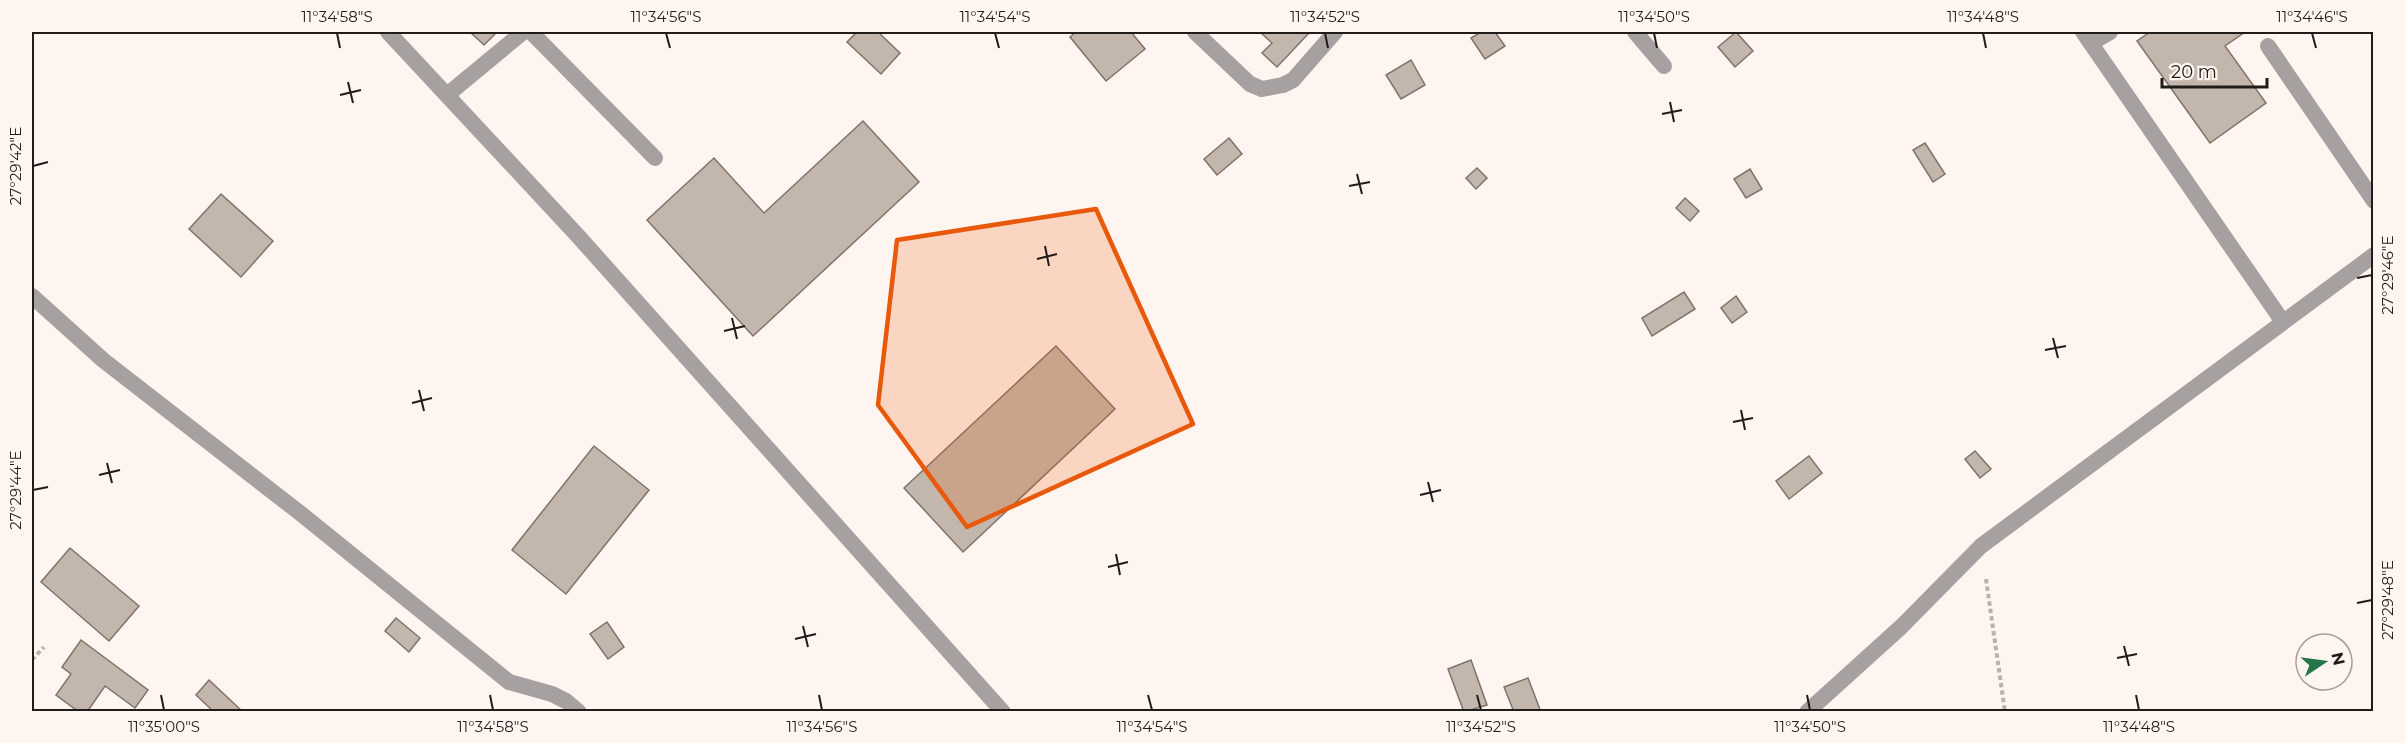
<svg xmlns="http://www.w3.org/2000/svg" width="2405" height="743" viewBox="0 0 2405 743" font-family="Montserrat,sans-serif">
  <rect width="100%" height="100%" fill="#fff5f0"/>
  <g fill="#c3b6ac" stroke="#7f736a" stroke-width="1.5">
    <polygon points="470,32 497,32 484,45"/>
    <polygon points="857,32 878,32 900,53 881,74 847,42"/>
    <polygon points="1076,32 1131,32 1145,49 1106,81 1070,37"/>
    <polygon points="1260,32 1310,32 1277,67 1262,53 1272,43"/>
    <polygon points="1481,32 1495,32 1505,46 1485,59 1471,38"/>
    <polygon points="1736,32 1753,51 1735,67 1718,47"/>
    <polygon points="2150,32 2245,32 2225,46 2266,103 2210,143 2137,41"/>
    <polygon points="1411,60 1425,85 1401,99 1386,75"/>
    <polygon points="863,121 919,182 753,336 647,220 714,158 764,213"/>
    <polygon points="1229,138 1242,154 1217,175 1204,159"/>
    <polygon points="1925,143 1945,174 1933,182 1913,150"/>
    <polygon points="1477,168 1487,178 1476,189 1466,178"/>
    <polygon points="1750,169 1762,189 1746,198 1734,179"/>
    <polygon points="221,194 273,241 241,277 189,229"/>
    <polygon points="1685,198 1699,211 1690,221 1676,208"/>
    <polygon points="1684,292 1695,309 1652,336 1642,318"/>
    <polygon points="1736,296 1747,312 1732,323 1721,308"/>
    <polygon points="1056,346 1115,409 963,552 904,488"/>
    <polygon points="594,446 649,490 566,594 512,550"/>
    <polygon points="1975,451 1991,469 1980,478 1965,459"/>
    <polygon points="1809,456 1822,473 1789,499 1776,481"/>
    <polygon points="70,548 139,606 109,641 41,582"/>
    <polygon points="396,618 420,638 409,652 385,631"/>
    <polygon points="607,622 624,647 608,659 590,634"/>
    <polygon points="81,640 148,690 135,708 105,686 87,712 79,712 56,695 71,674 62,667"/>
    <polygon points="1471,660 1487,705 1464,712 1448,669"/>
    <polygon points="1528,678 1541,712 1514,712 1504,687"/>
    <polygon points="209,680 243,712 214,712 196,695"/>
  </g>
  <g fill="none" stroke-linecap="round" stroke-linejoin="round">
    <g stroke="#bab1ad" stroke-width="4" stroke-dasharray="4.5 3" stroke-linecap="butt">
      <polyline points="1986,579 2005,712"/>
      <polyline points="32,660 44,647"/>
    </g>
    <g stroke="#a7a0a1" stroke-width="16">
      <polyline points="531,32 655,158"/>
      <polyline points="2091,43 2110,32"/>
      <polyline points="2268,46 2374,201"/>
      <polyline points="447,95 523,32"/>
    </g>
    <g stroke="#a7a0a1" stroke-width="16">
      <polyline points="388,32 578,236 1003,712"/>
      <polyline points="1195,32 1250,84 1262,89 1283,85 1293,80 1335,32"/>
      <polyline points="1635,32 1664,66"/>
      <polyline points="2083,32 2283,322"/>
      <polyline points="32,296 103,360 300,513 509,682 552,694 566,701 579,712"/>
      <polyline points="1807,712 1901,627 1981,546 2374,255"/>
    </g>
  </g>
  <path fill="#e8590c" fill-opacity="0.2" stroke="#e8590c" stroke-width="4.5" stroke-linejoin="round" d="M1096,209L1193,424L967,527L878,405L897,240Z"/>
  <path fill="none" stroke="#221c19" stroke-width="2" d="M337,33L340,48M666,33L670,48M995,33L999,48M1325,33L1328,48M1654,33L1657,48M1983,33L1986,48M2312,33L2316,48M348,82L353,103M340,95L361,90M1670,102L1674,122M1662,114L1682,110M33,166L48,162M1357,174L1362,194M1349,186L1370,182M1045,246L1049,266M1037,259L1057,254M2357,278L2372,275M732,318L737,339M724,331L745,326M2053,338L2058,358M2045,350L2066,346M419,390L424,411M412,403L432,398M1741,410L1745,430M1733,422L1753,418M107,463L112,483M99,475L120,470M1428,482L1433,502M33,490L48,487M1420,495L1441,490M1116,554L1120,575M1108,567L1128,562M2357,603L2372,600M803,626L808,647M795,639L816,634M2124,646L2129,666M2117,658L2137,654M161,695L164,710M490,695L493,710M819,695L822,710M1148,695L1152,710M1477,695L1481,710M1807,695L1810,710M2136,695L2139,710"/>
  <rect width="2405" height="743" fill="none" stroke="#fff5f0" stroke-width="66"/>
  <g transform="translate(2324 662) rotate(77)"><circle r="28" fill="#fff5f0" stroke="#a79e9a" stroke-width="1.5"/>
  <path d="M0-4.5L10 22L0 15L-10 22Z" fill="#267748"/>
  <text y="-9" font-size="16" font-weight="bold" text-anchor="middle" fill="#221c19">N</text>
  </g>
  <path d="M2162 78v9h105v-9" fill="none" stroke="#221c19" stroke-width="3"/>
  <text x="2171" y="78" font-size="18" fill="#221c19" stroke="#fff5f0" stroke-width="4.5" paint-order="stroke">20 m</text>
  <rect x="33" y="33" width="2339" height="677" fill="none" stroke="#221c19" stroke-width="2"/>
  <g font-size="15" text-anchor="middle" fill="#221c19">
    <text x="337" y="22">11°34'58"S</text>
    <text x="666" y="22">11°34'56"S</text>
    <text x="995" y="22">11°34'54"S</text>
    <text x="1325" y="22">11°34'52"S</text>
    <text x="1654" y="22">11°34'50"S</text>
    <text x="1983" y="22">11°34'48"S</text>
    <text x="2312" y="22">11°34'46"S</text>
    <text transform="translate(16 166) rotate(-90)" y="5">27°29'42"E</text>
    <text transform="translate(2388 275) rotate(-90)" y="5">27°29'46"E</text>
    <text transform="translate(16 490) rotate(-90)" y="5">27°29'44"E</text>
    <text transform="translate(2388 600) rotate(-90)" y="5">27°29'48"E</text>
    <text x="164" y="732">11°35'00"S</text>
    <text x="493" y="732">11°34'58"S</text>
    <text x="822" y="732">11°34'56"S</text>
    <text x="1152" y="732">11°34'54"S</text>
    <text x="1481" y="732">11°34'52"S</text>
    <text x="1810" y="732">11°34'50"S</text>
    <text x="2139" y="732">11°34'48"S</text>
  </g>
</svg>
